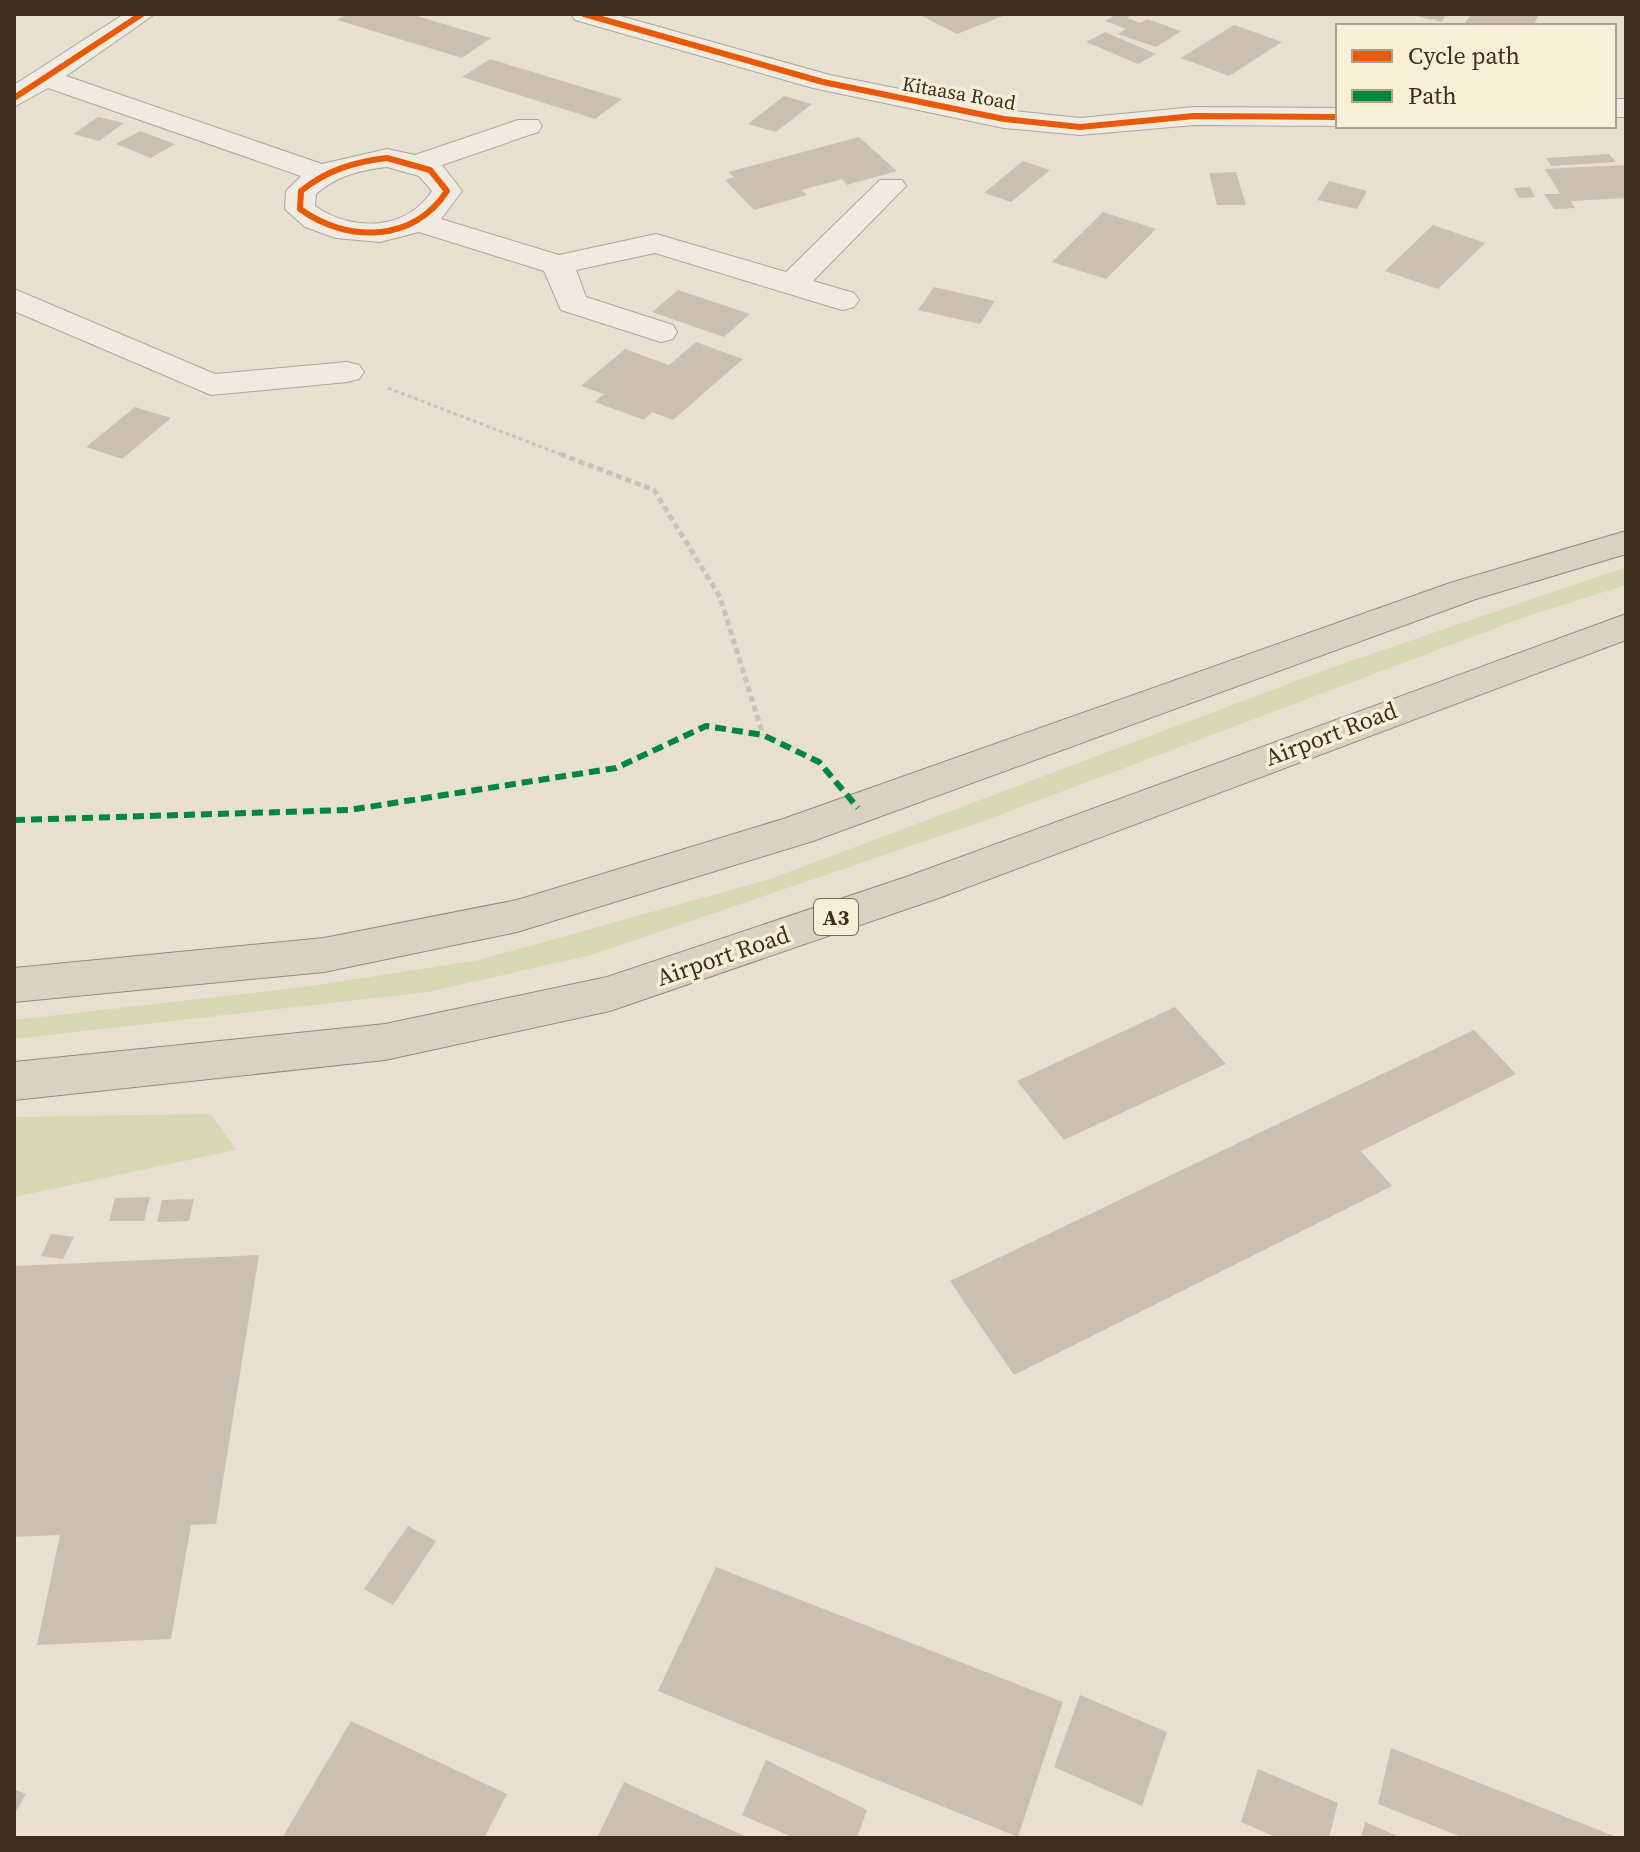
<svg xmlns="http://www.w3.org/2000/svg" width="1640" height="1852" viewBox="0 0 1640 1852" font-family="'Source Serif 4',serif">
  <rect width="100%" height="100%" fill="#e7e0d1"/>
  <g fill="#d6d7b3">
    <polygon points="1626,567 1626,585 1525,617 981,822 591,955 428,992 14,1039 14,1020 304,987 479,960 770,879 1336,666"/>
    <polygon points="211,1114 236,1150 14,1197 14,1117"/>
  </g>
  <g fill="#cbbfb2">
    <polygon points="347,14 410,14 491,38 462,58 337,20"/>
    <polygon points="918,14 1008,14 957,34"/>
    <polygon points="1117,14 1134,14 1127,18 1140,23 1147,19 1181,31 1156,47 1118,34 1126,29 1105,21"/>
    <polygon points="1408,14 1446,14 1442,22"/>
    <polygon points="1471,14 1539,14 1533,26 1463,26"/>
    <polygon points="1234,25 1282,42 1229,76 1181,58"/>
    <polygon points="1105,32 1156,54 1138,64 1086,42"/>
    <polygon points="490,59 622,99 595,119 462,77"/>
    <polygon points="784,96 812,104 776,132 748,124"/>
    <polygon points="98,117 124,123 99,141 73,134"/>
    <polygon points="140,131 175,144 151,158 116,144"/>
    <polygon points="859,137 897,171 847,185 842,179 802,190 807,195 754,210 725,180 734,177 728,172"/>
    <polygon points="1609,154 1616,162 1551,166 1546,158"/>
    <polygon points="1023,161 1050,170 1011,202 984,193"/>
    <polygon points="1626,165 1626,198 1571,201 1575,208 1554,209 1544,194 1560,194 1545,169"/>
    <polygon points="1236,172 1246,205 1217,205 1209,173"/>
    <polygon points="1329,181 1367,191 1357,209 1317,200"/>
    <polygon points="1530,187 1535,197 1519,198 1514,188"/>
    <polygon points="1103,212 1156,229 1106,279 1052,262"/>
    <polygon points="1433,225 1485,243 1438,289 1385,271"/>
    <polygon points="934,287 995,301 980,324 918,310"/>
    <polygon points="678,290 750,314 724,337 652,312"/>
    <polygon points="696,342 743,359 673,420 652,412 644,420 595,402 604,394 581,386 625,349 669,365"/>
    <polygon points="135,407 171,418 122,459 86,447"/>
    <polygon points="1175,1007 1226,1064 1064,1140 1017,1081"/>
    <polygon points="1474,1030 1516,1074 1361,1151 1392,1186 1014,1375 950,1281"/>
    <polygon points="150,1197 144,1221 109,1221 115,1198"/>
    <polygon points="194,1199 189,1221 157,1222 162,1200"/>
    <polygon points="51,1234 74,1237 63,1259 41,1256"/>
    <polygon points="259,1255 216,1524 191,1525 171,1639 37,1645 60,1535 14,1537 14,1266"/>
    <polygon points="408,1526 436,1541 393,1605 364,1589"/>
    <polygon points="716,1567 1063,1702 1018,1837 658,1691"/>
    <polygon points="1080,1695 1167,1732 1142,1806 1054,1767"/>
    <polygon points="351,1721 507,1794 484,1838 282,1838"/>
    <polygon points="1391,1748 1619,1838 1464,1838 1378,1804"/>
    <polygon points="766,1760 867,1810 857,1838 794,1838 742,1815"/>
    <polygon points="1258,1769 1338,1803 1329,1838 1278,1838 1241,1822"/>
    <polygon points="624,1782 749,1838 597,1838"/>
    <polygon points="14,1789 26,1794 14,1815"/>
    <polygon points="1365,1822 1402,1838 1361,1838"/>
  </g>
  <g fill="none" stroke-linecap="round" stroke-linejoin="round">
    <defs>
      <g id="minor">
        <path d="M124,14H155L66,76L322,164L387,149L415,155L518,120H538L542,126L538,132L442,165L462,191L441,219L559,255L656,234L786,272L880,180H902L906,186L813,281L854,293L859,300L854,307L843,310L832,307L655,253L576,270L586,297L673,325L677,332L673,339L661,342L561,310L544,271L419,232L380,242L336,238L305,227L285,209L286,191L301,176L48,88L14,107V85ZM387,167L419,176L432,191C406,231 352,232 315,206L316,194C337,176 360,170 387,167Z"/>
        <polygon points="571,14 613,14 830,75 1004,110 1080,118 1194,107 1338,108 1338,126 1194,125 1080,135 1004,128 813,88 575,20"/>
        <rect x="1614" y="99" width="12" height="18"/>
        <polygon points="14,289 215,374 347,362 359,365 364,372 359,379 347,382 211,395 14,311"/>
      </g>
      <g id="highway">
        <polygon points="1626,531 1626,554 1476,599 813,841 517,932 324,972 14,1002 14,968 324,938 517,900 783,819 1450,583"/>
        <polygon points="1626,614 1626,640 936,899 610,1011 385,1060 14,1100 14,1062 385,1024 607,977 906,877"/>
      </g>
    </defs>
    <use href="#minor" stroke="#ada599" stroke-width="2"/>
    <use href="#highway" stroke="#928b80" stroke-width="2"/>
    <polyline stroke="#c8c2b9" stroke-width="3" stroke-dasharray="4 3" stroke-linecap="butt" points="388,388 565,456"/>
    <polyline stroke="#c8c2b9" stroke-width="5" stroke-dasharray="6 4" stroke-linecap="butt" points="560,454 654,490 720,597 763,735"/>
    <use href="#minor" fill="#efebe3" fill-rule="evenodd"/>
    <use href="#highway" fill="#dad1c2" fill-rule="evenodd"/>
    <polyline stroke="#00873e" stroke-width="6" stroke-dasharray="11 6" stroke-linecap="butt" points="14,820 349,810 616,768 706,726 763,735 819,762 858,808"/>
    <defs>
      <g id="cycleway">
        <polyline points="584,14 823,82 1004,119 1080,127 1194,116 1338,117"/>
        <polyline points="14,98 142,14"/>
        <path d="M387,158L430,170L447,191C413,243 347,243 300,209L301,191C327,170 354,162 387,158Z"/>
      </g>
    </defs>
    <use href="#cycleway" stroke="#f7eed8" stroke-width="9"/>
    <use href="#cycleway" stroke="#e8590c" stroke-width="6"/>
  </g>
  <g text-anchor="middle" stroke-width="7" stroke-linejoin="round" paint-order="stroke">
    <g font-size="20" fill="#3d2e20" stroke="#f7eed8">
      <text transform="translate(959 93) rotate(10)" y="7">Kitaasa Road</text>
    </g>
    <rect fill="#f7eed8" stroke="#756857" stroke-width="2" x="814" y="899" width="44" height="36" rx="6"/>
    <g font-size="22" font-weight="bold" fill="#3d2e20">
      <text x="836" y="925">A3</text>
    </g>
    <g font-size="24" fill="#3d2e20" stroke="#f7eed8">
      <text transform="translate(1331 734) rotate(-21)" y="8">Airport Road</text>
      <text transform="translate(723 956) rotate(-19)" y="8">Airport Road</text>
    </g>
  </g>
  <rect width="1640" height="1852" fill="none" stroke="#3d2e20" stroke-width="32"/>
  <rect x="1336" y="24" width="280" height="104" fill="#f7eed8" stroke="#ada18e" stroke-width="2"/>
  <rect x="1352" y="50" width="40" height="12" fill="#e8590c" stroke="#ada18e" stroke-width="2"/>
  <text x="1408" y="64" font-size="24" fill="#3d2e20">Cycle path</text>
  <rect x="1352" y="90" width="40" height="12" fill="#00873e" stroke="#ada18e" stroke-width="2"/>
  <text x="1408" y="104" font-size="24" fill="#3d2e20">Path</text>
</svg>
